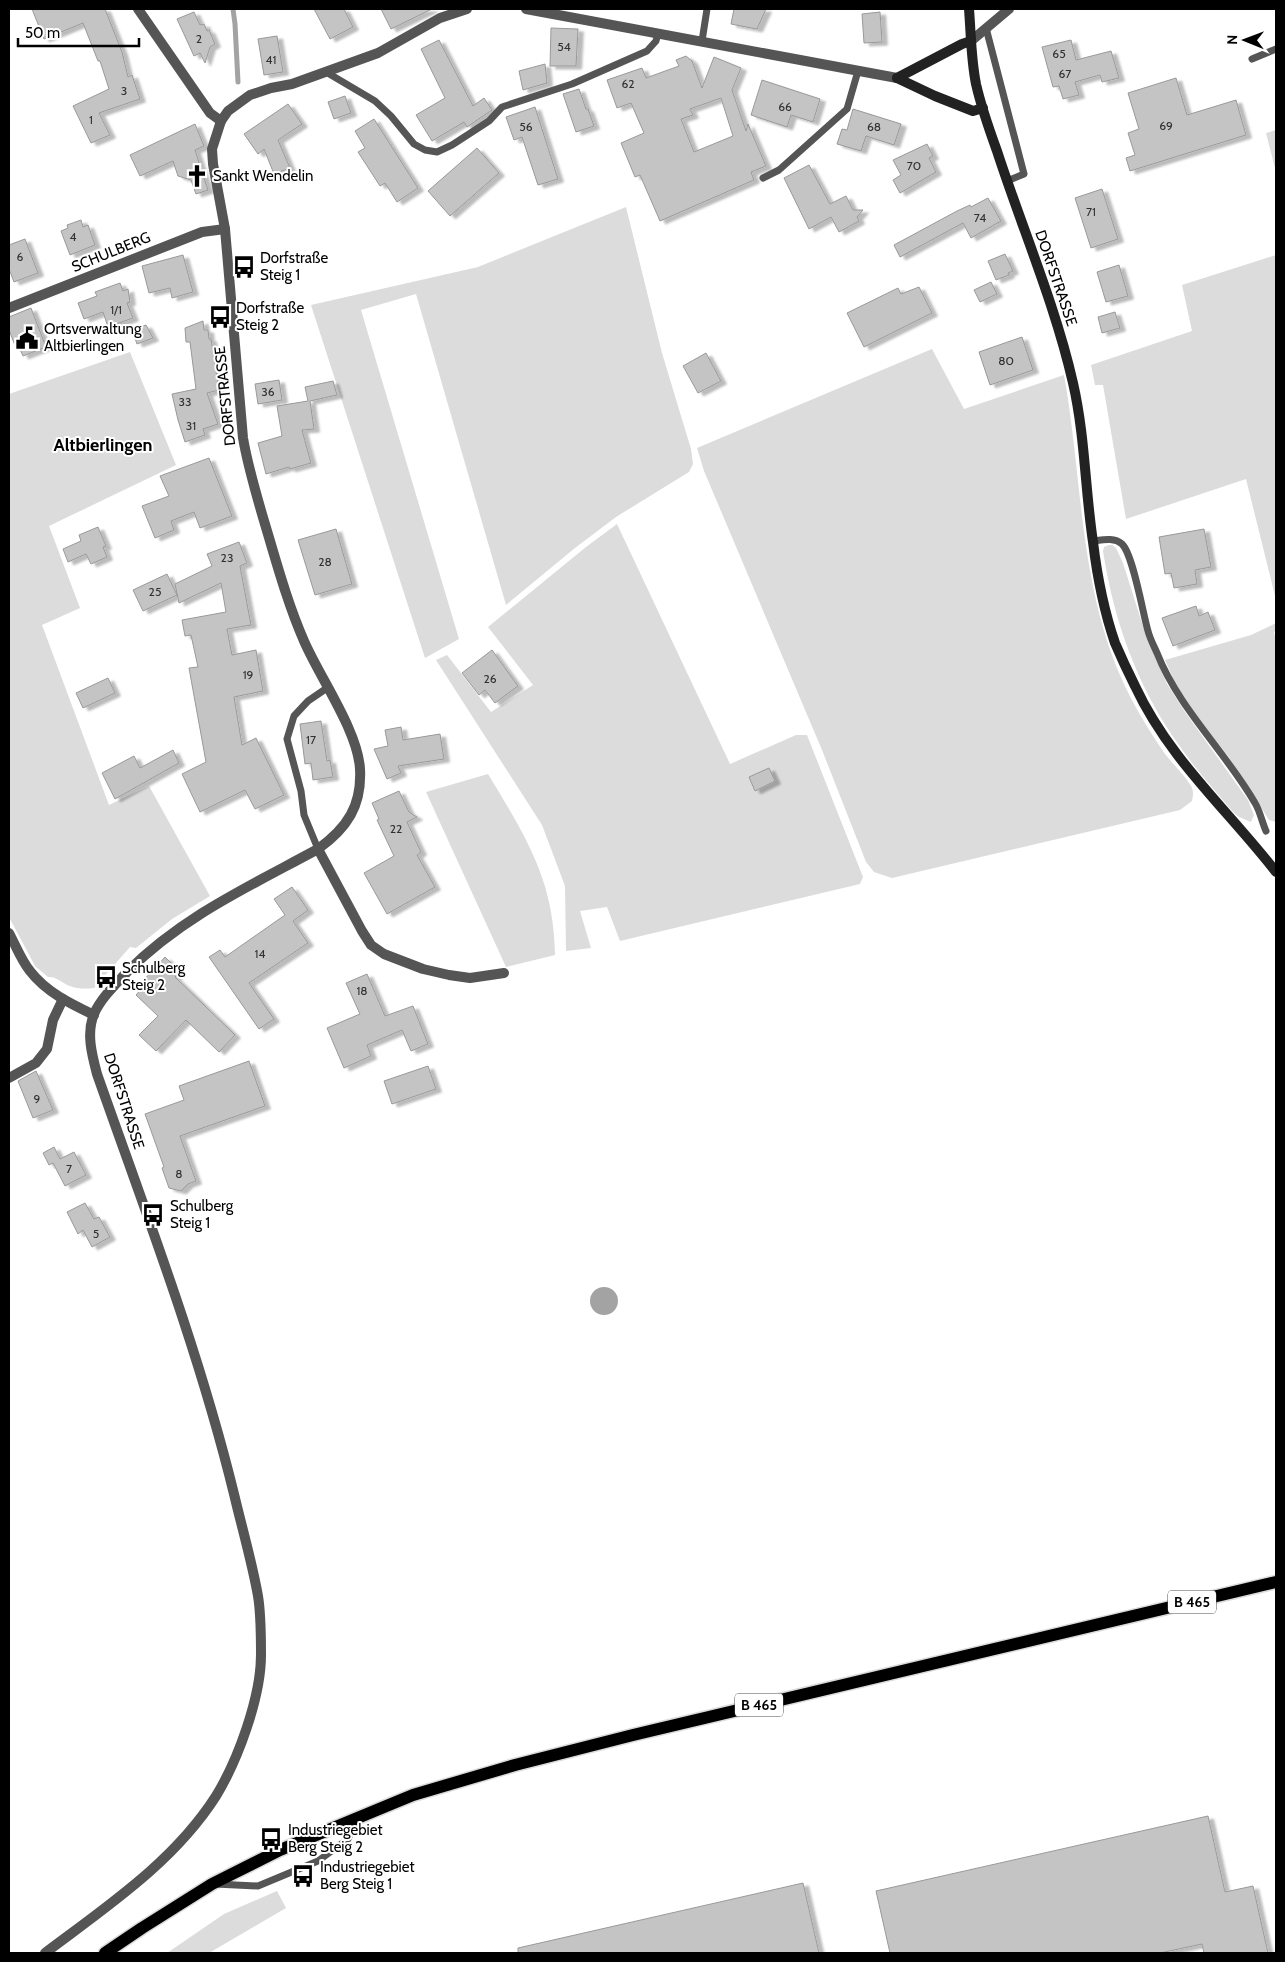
<svg xmlns="http://www.w3.org/2000/svg" width="1285" height="1962" viewBox="0 0 1285 1962" font-family="Cabin,sans-serif">
  <defs>
    <filter id="shadow"><feDropShadow dx="5.5" dy="3" stdDeviation="1" flood-color="#0004"/></filter>
  </defs>
  <rect width="100%" height="100%" fill="#fff"/>
  <g fill="#dcdcdc">
    <polygon points="1276,130 1276,172 1266,133"/>
    <polygon points="626,207 662,353 691,449 693,464 689,472 616,517 575,548 506,605 416,294 361,310 459,639 425,658 311,305 478,267"/>
    <polygon points="1276,255 1276,600 1246,479 1126,519 1103,385 1095,385 1091,365 1192,331 1182,285"/>
    <path d="M932,349L964,409L1064,375C1082,475 1079,580 1120,675C1132,703 1148,729 1165,754C1172,763 1186,777 1191,786C1194,792 1193,795 1192,801L1180,810L892,878L874,872L866,862L822,750L704,471L697,448Z"/>
    <path d="M130,352L176,465L49,526L80,608L42,625L109,805L149,786L210,896L172,919L136,948L130,947L94,988C86,989 77,989 70,986C62,983 56,976 48,977L35,966L9,917V394Z"/>
    <polygon points="617,524 730,764 796,735 807,735 863,877 860,884 620,941 607,907 580,911 591,948 566,951 565,886 542,825 436,660 447,655 491,712 533,685 488,627 586,547"/>
    <path d="M1109,545H1112L1116,548L1123,563L1147,639L1167,684L1185,712L1248,800L1254,815L1251,822L1239,817L1234,813C1216,792 1197,771 1181,748C1138,689 1114,622 1103,551L1104,547Z"/>
    <polygon points="1276,623 1276,631 1274,632 1276,640 1276,822 1269,820 1228,756 1197,717 1176,685 1165,660 1251,635"/>
    <path d="M488,774C526,837 554,880 555,955L506,967L426,792Z"/>
    <polygon points="277,1891 286,1908 209,1953 167,1953 224,1914"/>
  </g>
  <circle fill="#a3a3a3" cx="604" cy="1301" r="14"/>
  <g fill="none" stroke-linecap="round" stroke-linejoin="round">
    <polyline stroke="#a3a3a3" stroke-width="5" points="233,9 235,24 238,82"/>
  </g>
  <g fill="#c4c4c4" stroke="#999" fill-rule="evenodd" filter="url(#shadow)">
    <polygon points="32,9 105,9 122,52 128,77 132,75 140,99 99,113 110,135 91,143 73,106 109,89 100,61 98,61 83,23 44,39"/>
    <polygon points="314,9 344,9 353,27 330,39"/>
    <polygon points="381,9 432,9 391,29"/>
    <polygon points="734,9 766,9 757,29 731,24"/>
    <polygon points="194,12 200,25 204,24 207,31 209,30 215,44 210,47 205,63 200,53 194,56 177,19"/>
    <polygon points="880,12 882,42 864,43 862,14"/>
    <polygon points="551,28 578,29 576,66 550,66"/>
    <polygon points="277,36 283,72 264,75 258,39"/>
    <polygon points="439,40 473,106 484,98 492,110 467,127 464,122 432,141 416,115 445,98 421,49"/>
    <polygon points="1071,40 1076,60 1111,51 1119,78 1102,82 1100,75 1075,82 1079,95 1063,99 1059,86 1053,87 1042,47"/>
    <path d="M686,56L692,61L702,88L714,57L741,68L732,90L746,131L748,124L766,166L751,172L754,180L660,221L640,175L635,177L621,143L644,133L631,103L617,108L607,80L642,68L646,78L679,66L676,60ZM721,98L733,136L694,152L681,119L693,115L690,109Z"/>
    <polygon points="545,64 547,83 523,90 519,71"/>
    <polygon points="1176,78 1187,115 1236,100 1246,135 1130,171 1126,158 1135,155 1128,133 1139,129 1128,93"/>
    <polygon points="762,80 820,99 813,122 791,115 787,127 751,115"/>
    <polygon points="579,89 586,109 588,109 594,126 576,132 563,94"/>
    <polygon points="345,96 351,113 334,119 328,102"/>
    <polygon points="288,104 302,124 278,140 290,168 274,174 264,149 258,154 244,134"/>
    <polygon points="535,107 558,179 538,185 522,137 514,140 506,117"/>
    <polygon points="853,109 901,124 894,145 866,136 861,151 837,144 842,129 847,130"/>
    <polygon points="374,119 418,188 397,202 385,183 380,186 358,152 365,148 355,131"/>
    <polygon points="195,124 204,146 195,150 208,190 196,194 191,180 178,176 173,161 140,176 130,155"/>
    <polygon points="927,144 933,156 929,158 936,172 900,193 893,180 901,175 893,160"/>
    <polygon points="477,148 499,173 450,216 428,191"/>
    <polygon points="809,165 830,204 846,196 853,210 863,210 857,217 859,221 839,232 831,217 809,229 784,178"/>
    <polygon points="1102,189 1118,239 1091,248 1075,198"/>
    <polygon points="988,198 1001,221 971,238 963,223 900,257 894,245 957,211 970,205 971,207"/>
    <polygon points="81,220 83,227 88,225 95,245 70,255 61,231 68,228 67,225"/>
    <polygon points="25,239 38,273 14,282 9,269 9,245"/>
    <polygon points="1005,254 1013,271 1008,273 1009,275 996,280 988,261"/>
    <polygon points="183,255 193,292 172,298 170,288 149,293 142,266"/>
    <polygon points="1119,265 1128,296 1106,302 1097,272"/>
    <polygon points="991,282 997,294 980,302 974,290"/>
    <polygon points="120,283 123,291 128,289 130,302 127,303 133,318 108,327 103,312 84,319 78,303 97,296 95,292"/>
    <polygon points="919,287 932,313 864,347 847,313 898,288 901,294"/>
    <polygon points="31,308 46,347 23,356 19,347 16,348 9,330 9,317"/>
    <polygon points="1115,312 1120,328 1102,333 1098,317"/>
    <polygon points="203,321 204,330 208,330 209,339 211,339 219,390 207,393 218,424 203,429 205,435 185,442 178,420 172,394 196,389 190,342 186,342 185,328"/>
    <polygon points="146,325 153,338 137,344 132,330"/>
    <polygon points="1022,337 1033,370 990,385 979,352"/>
    <polygon points="706,353 721,381 698,393 683,366"/>
    <polygon points="279,380 282,400 258,404 255,384"/>
    <polygon points="333,381 337,395 310,401 314,429 302,430 311,463 290,469 289,467 266,474 258,443 282,436 277,406 308,401 305,387"/>
    <polygon points="209,458 232,516 200,528 194,512 171,521 174,530 155,538 142,506 169,496 160,476"/>
    <polygon points="98,527 106,546 103,547 107,557 91,564 86,554 68,562 63,549 81,541 79,535"/>
    <polygon points="336,529 352,584 315,595 298,540"/>
    <polygon points="1204,529 1211,567 1195,570 1197,584 1174,588 1171,573 1165,574 1159,537"/>
    <polygon points="239,542 247,563 240,566 251,625 227,629 232,655 256,650 263,691 234,697 242,745 256,738 284,795 255,809 245,790 200,812 182,774 206,762 189,668 198,667 191,635 185,636 182,620 226,612 221,583 179,603 175,584 212,566 207,554"/>
    <polygon points="167,574 177,595 143,611 133,590"/>
    <polygon points="1196,606 1199,616 1208,612 1215,630 1173,646 1162,618"/>
    <polygon points="492,650 518,686 495,703 485,690 479,695 462,673"/>
    <polygon points="108,678 115,693 83,708 76,693"/>
    <polygon points="321,721 327,761 330,760 333,777 313,780 311,763 305,764 300,724"/>
    <polygon points="401,727 403,740 440,734 444,759 398,766 401,773 387,779 374,749 388,746 385,730"/>
    <polygon points="173,750 179,763 115,799 102,773 134,756 140,768"/>
    <polygon points="769,768 775,781 755,791 749,777"/>
    <polygon points="399,791 409,812 417,817 407,822 421,852 417,855 435,887 387,914 364,873 394,856 377,820 379,819 372,803"/>
    <polygon points="292,887 308,910 293,921 308,943 249,983 274,1019 259,1029 209,957 220,950 225,957 285,915 274,899"/>
    <polygon points="165,957 180,972 175,977 235,1035 219,1052 186,1020 156,1051 139,1035 158,1016 136,995 145,985 142,982"/>
    <polygon points="367,974 385,1016 413,1006 428,1044 411,1051 402,1030 367,1045 371,1056 344,1068 327,1028 360,1014 346,983"/>
    <polygon points="249,1061 265,1106 180,1136 196,1181 188,1184 181,1191 169,1188 162,1168 164,1167 145,1114 184,1100 179,1086"/>
    <polygon points="428,1066 436,1089 392,1104 384,1081"/>
    <polygon points="36,1071 53,1110 33,1118 18,1081"/>
    <polygon points="54,1147 60,1159 74,1152 86,1175 65,1186 53,1163 49,1165 43,1153"/>
    <polygon points="85,1203 94,1219 99,1217 110,1237 92,1247 83,1230 78,1234 67,1212"/>
    <polygon points="1208,1816 1225,1892 1253,1886 1268,1953 1204,1953 1202,1944 1160,1953 890,1953 876,1891"/>
    <polygon points="803,1883 819,1953 518,1953 518,1948"/>
  </g>
  <g fill="none" stroke-linecap="round" stroke-linejoin="round">
    <defs>
      <polyline id="primary" points="105,1953 142,1928 212,1884 280,1850 413,1795 515,1765 633,1735 1276,1582"/>
    </defs>
    <use href="#primary" stroke="#dbdbdb" stroke-width="15"/>
    <g stroke="#555" stroke-width="7">
      <polyline points="986,28 1024,174 1007,181"/>
      <polyline points="702,41 707,9"/>
      <polyline points="1252,59 1276,49"/>
      <polyline points="326,72 375,101 391,116 414,144 425,150 437,152 452,145 489,121 502,107 572,84 647,51 656,41 658,33"/>
      <polyline points="763,178 779,170 847,109 858,71"/>
      <path d="M1092,541C1102,540 1114,537 1122,544C1133,554 1143,614 1148,631C1150,639 1154,646 1157,653C1179,709 1225,751 1255,803C1260,811 1262,822 1266,831"/>
      <polyline points="318,849 304,815 301,791 287,739 294,716 308,701 327,688"/>
      <polyline points="215,1884 258,1886 318,1861 348,1839 357,1819"/>
    </g>
    <g stroke="#555" stroke-width="10">
      <polyline points="138,9 210,113 221,121"/>
      <polyline points="526,9 897,78"/>
      <polyline points="971,41 1009,9"/>
      <polyline points="9,308 202,232 225,229"/>
      <polyline points="318,849 362,931 371,945 384,954 423,969 449,975 470,978 504,973"/>
      <path d="M9,933C16,946 21,960 30,971C46,992 71,1004 94,1015"/>
      <polyline points="9,1078 36,1063 47,1049 53,1020 63,999"/>
      <path d="M45,1953C106,1907 174,1862 216,1796C238,1760 261,1697 261,1655C261,1636 261,1614 258,1596C252,1562 242,1528 234,1494C199,1351 146,1213 97,1074C92,1055 86,1033 94,1014C101,998 116,984 127,972C183,916 250,886 318,849C347,828 362,806 360,769C358,731 320,678 304,641C290,609 280,575 270,541C260,507 249,473 243,438L225,229L213,164L212,149L221,121L228,111L250,95L271,88L292,84L378,53L440,18L467,9"/>
    </g>
    <g stroke="#222" stroke-width="10">
      <path d="M969,9C971,34 971,59 976,84C981,106 989,129 997,151C1022,228 1055,304 1073,383C1085,435 1085,489 1093,542C1097,575 1104,611 1115,643C1121,657 1128,672 1135,686C1169,759 1227,809 1276,872"/>
      <polyline points="897,78 935,96 973,111 983,108"/>
      <polyline points="897,78 962,44 971,41"/>
    </g>
    <use href="#primary" stroke="#000" stroke-width="12"/>
  </g>
  <defs>
    <symbol id="church-bare" viewBox="-9 -9 18 18"><path d="M-1.2-6h2.4v3.5h3.3v2.4h-3.3V6h-2.4V-.1h-3.3v-2.4h3.3Z" fill="#000" stroke="#fff" stroke-width="2.5" paint-order="stroke"/></symbol>
    <symbol id="bus-bare" viewBox="-9 -9 18 18"><path d="M-5-6H5V4H4V6H2V4H-2V6H-4V4H-5ZM-3.5-4V0h7V-4ZM-3.5 1.2v1.5H-2V1.2ZM2 1.2v1.5H3.5V1.2Z" fill="#000" stroke="#fff" stroke-width="2.5" paint-order="stroke"/></symbol>
    <symbol id="civic-bare" viewBox="-9 -9 18 18"><path d="M-.6-6.5H3V-4.5H.6V-3L4-1V1h2V6H-6V1h2V-1L-.6-3ZM-1.2 2.5V6h2.4V2.5Z" fill="#000" stroke="#fff" stroke-width="2.5" paint-order="stroke"/></symbol>
  </defs>
  <g fill-rule="evenodd">
    <use href="#church-bare" x="181" y="160" width="32" height="32"/>
    <use href="#bus-bare" x="228" y="251" width="32" height="32"/>
    <use href="#bus-bare" x="204" y="301" width="32" height="32"/>
    <use href="#civic-bare" x="11" y="322" width="32" height="32"/>
    <use href="#bus-bare" x="90" y="961" width="32" height="32"/>
    <use href="#bus-bare" x="137" y="1199" width="32" height="32"/>
    <use href="#bus-bare" x="255" y="1823" width="32" height="32"/>
    <use href="#bus-bare" x="287" y="1860" width="32" height="32"/>
  </g>
  <g text-anchor="middle" stroke-width="4" stroke-linejoin="round" paint-order="stroke">
    <g font-size="12" fill="#313131">
      <text x="199" y="43">2</text>
      <text x="564" y="51">54</text>
      <text x="1059" y="58">65</text>
      <text x="271" y="64">41</text>
      <text x="1065" y="78">67</text>
      <text x="628" y="88">62</text>
      <text x="124" y="95">3</text>
      <text x="785" y="111">66</text>
      <text x="91" y="124">1</text>
      <text x="1166" y="130">69</text>
      <text x="526" y="131">56</text>
      <text x="874" y="131">68</text>
      <text x="914" y="170">70</text>
      <text x="1091" y="216">71</text>
      <text x="980" y="222">74</text>
      <text x="73" y="241">4</text>
      <text x="20" y="261">6</text>
      <text x="116" y="314">1/1</text>
      <text x="1006" y="365">80</text>
      <text x="268" y="396">36</text>
      <text x="185" y="406">33</text>
      <text x="191" y="430">31</text>
      <text x="227" y="562">23</text>
      <text x="325" y="566">28</text>
      <text x="155" y="596">25</text>
      <text x="248" y="679">19</text>
      <text x="490" y="683">26</text>
      <text x="311" y="744">17</text>
      <text x="396" y="833">22</text>
      <text x="260" y="958">14</text>
      <text x="362" y="995">18</text>
      <text x="37" y="1103">9</text>
      <text x="69" y="1173">7</text>
      <text x="179" y="1178">8</text>
      <text x="96" y="1238">5</text>
    </g>
    <g fill="#fff" stroke="#4c4c4c" stroke-width="1">
      <rect x="1168" y="1590.5" width="48" height="23" rx="4"/>
      <rect x="735" y="1693.5" width="48" height="23" rx="4"/>
    </g>
    <g font-size="14" font-weight="bold" fill="#000">
      <text x="1192" y="1607">B 465</text>
      <text x="759" y="1710">B 465</text>
    </g>
    <g font-size="15" fill="#000" stroke="#fff" text-anchor="start">
      <text x="213" y="181">Sankt Wendelin</text>
      <text x="260" y="263">Dorfstraße<tspan x="260" dy="17">Steig 1</tspan></text>
      <text x="236" y="313">Dorfstraße<tspan x="236" dy="17">Steig 2</tspan></text>
      <text x="44" y="334">Ortsverwaltung<tspan x="44" dy="17">Altbierlingen</tspan></text>
      <text x="122" y="973">Schulberg<tspan x="122" dy="17">Steig 2</tspan></text>
      <text x="170" y="1211">Schulberg<tspan x="170" dy="17">Steig 1</tspan></text>
      <text x="288" y="1835">Industriegebiet<tspan x="288" dy="17">Berg Steig 2</tspan></text>
      <text x="320" y="1872">Industriegebiet<tspan x="320" dy="17">Berg Steig 1</tspan></text>
    </g>
    <g font-size="15" fill="#000" stroke="#fff">
      <text transform="translate(111 252) rotate(-22)" y="5">SCHULBERG</text>
      <text transform="translate(1056 278) rotate(71)" y="5">DORFSTRASSE</text>
      <text transform="translate(225 396) rotate(-96)" y="5">DORFSTRASSE</text>
      <text transform="translate(124 1101) rotate(72)" y="5">DORFSTRASSE</text>
    </g>
    <g font-size="18" font-weight="bold" fill="#000" stroke="#fff">
      <text x="103" y="451">Altbierlingen</text>
    </g>
  </g>
  <rect width="1285" height="1962" fill="none" stroke="#000000" stroke-width="20"/>
  <g transform="translate(1245 40) rotate(271)" stroke="#ffffff" stroke-width="4" paint-order="stroke">
  <path d="M0-4L9 19L0 12L-9 19Z" fill="#000000"/>
  <text y="-8" font-size="14" font-weight="bold" text-anchor="middle" fill="#000000">N</text>
  </g>
  <path d="M18 38v8h121v-8" fill="none" stroke="#000000" stroke-width="2.5"/>
  <text x="25" y="38" font-size="15" fill="#000000" stroke="#ffffff" stroke-width="4" paint-order="stroke">50 m</text>
</svg>
